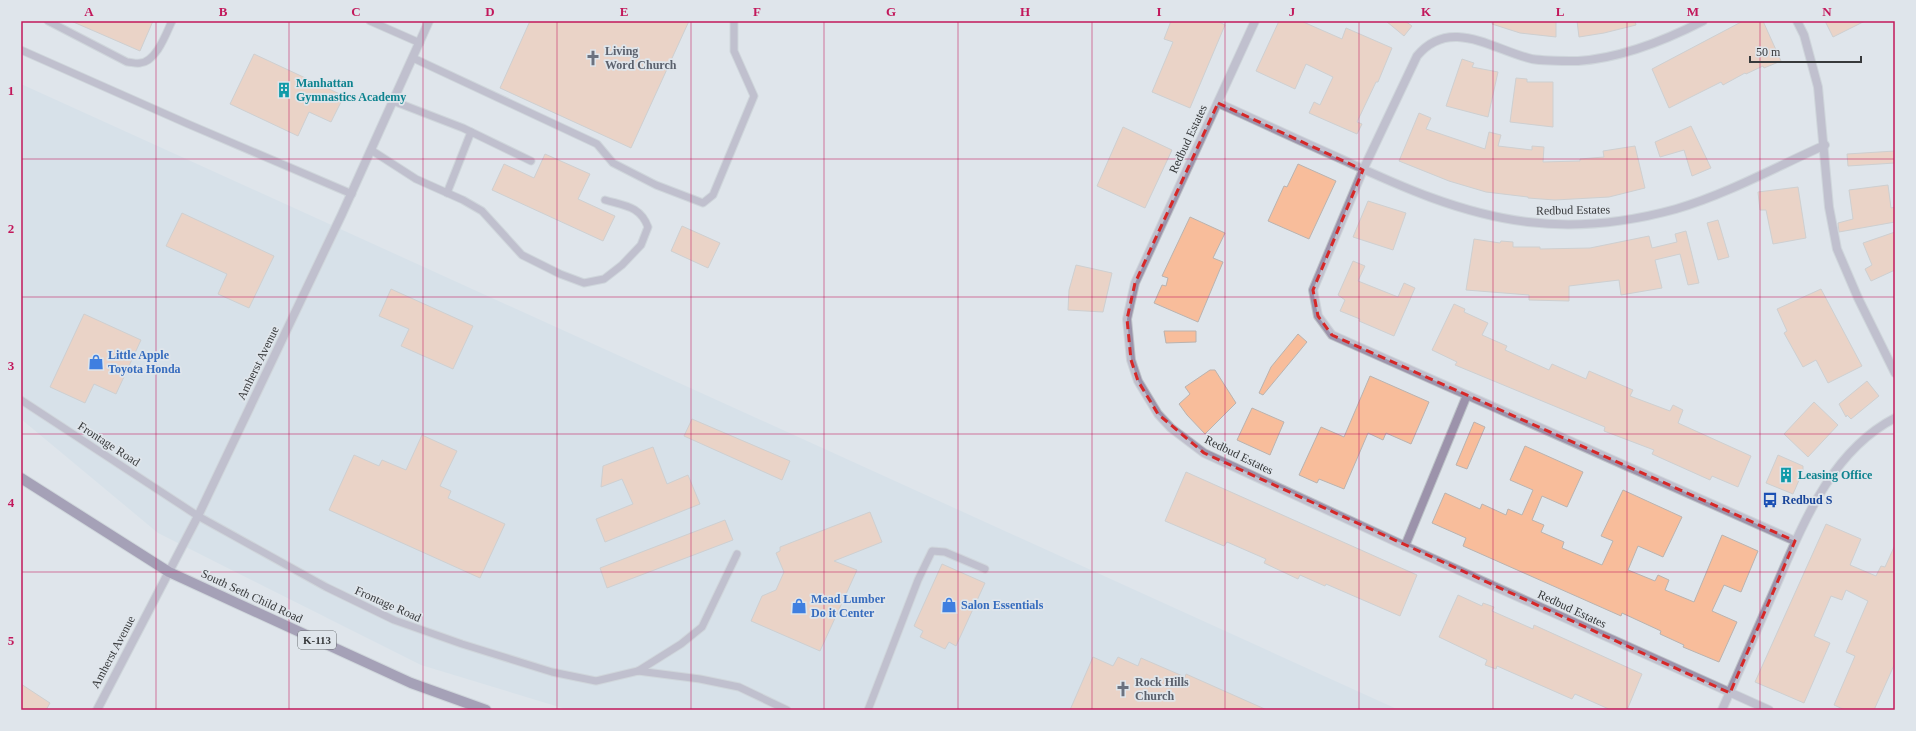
<svg xmlns="http://www.w3.org/2000/svg" width="1916" height="731" viewBox="0 0 1916 731" font-family="'Times New Roman',serif">
  <rect width="100%" height="100%" fill="#dfe5eb"/>
  <polygon fill="#cfdbe6" points="21,84 1399,710 569,710 421,665 158,533 21,419"/>
  <g fill="#f8bd9b" stroke="#bab3af">
    <polygon points="71,21 153,21 140,51"/>
    <polygon points="530,21 689,21 631,148 500,88"/>
    <polygon points="1171,21 1217,21 1225,25 1190,108 1152,92 1173,42 1164,39"/>
    <polygon points="1279,21 1301,21 1342,39 1346,28 1392,48 1378,82 1376,82 1357,122 1362,124 1357,134 1309,113 1314,102 1320,105 1333,77 1306,64 1295,89 1256,71"/>
    <polygon points="1386,21 1405,21 1412,26 1404,36"/>
    <polygon points="1493,21 1556,21 1556,37 1520,33 1492,24"/>
    <polygon points="1577,21 1635,21 1636,25 1604,33 1579,37"/>
    <polygon points="1743,21 1763,21 1781,61 1764,68 1763,66 1746,74 1745,73 1723,85 1721,82 1669,108 1652,69"/>
    <polygon points="1825,21 1865,21 1833,37"/>
    <polygon points="254,54 344,96 331,122 309,112 298,136 230,104"/>
    <polygon points="1462,59 1474,63 1472,67 1498,72 1488,117 1446,106"/>
    <polygon points="1516,78 1527,79 1527,82 1553,82 1553,127 1510,122"/>
    <polygon points="1419,113 1431,118 1426,129 1485,149 1489,132 1501,135 1498,146 1532,150 1532,146 1544,147 1543,162 1580,161 1580,159 1604,157 1603,151 1635,146 1645,188 1609,197 1555,200 1528,198 1528,197 1486,192 1449,181 1399,161"/>
    <polygon points="1691,126 1711,168 1692,176 1684,150 1660,157 1655,142"/>
    <polygon points="1123,127 1172,150 1145,208 1097,186"/>
    <polygon points="1895,151 1895,163 1848,166 1847,154"/>
    <polygon points="545,154 590,174 578,199 615,216 603,241 492,190 504,164 534,178"/>
    <polygon points="1298,164 1336,181 1309,239 1268,221 1284,186 1287,187"/>
    <polygon points="1888,185 1891,208 1895,207 1895,222 1839,232 1838,223 1853,219 1849,190"/>
    <polygon points="1798,187 1806,238 1773,244 1766,210 1760,210 1758,192"/>
    <polygon points="1368,201 1406,213 1393,250 1353,237"/>
    <polygon points="182,213 274,256 249,308 218,294 227,274 166,246"/>
    <polygon points="1190,217 1225,233 1213,258 1223,262 1198,322 1154,303 1162,285 1166,286 1168,278 1162,276"/>
    <polygon points="1718,220 1729,257 1718,260 1707,223"/>
    <polygon points="682,226 720,243 708,268 671,251"/>
    <polygon points="1686,231 1699,283 1688,285 1680,254 1655,260 1662,288 1621,295 1619,280 1569,286 1569,301 1529,300 1529,295 1466,290 1474,239 1500,243 1501,241 1513,242 1513,247 1540,247 1540,249 1590,248 1649,236 1652,248 1677,242 1675,234"/>
    <polygon points="1895,232 1895,270 1871,281 1865,269 1872,265 1863,243"/>
    <polygon points="1353,261 1365,266 1358,281 1398,297 1404,283 1415,288 1394,336 1359,321 1360,319 1340,311 1345,300 1338,295"/>
    <polygon points="1076,265 1112,273 1103,312 1068,310 1069,290"/>
    <polygon points="391,289 473,326 453,369 401,346 409,329 379,316"/>
    <polygon points="1821,289 1862,366 1828,383 1816,360 1803,367 1784,333 1787,331 1777,309"/>
    <polygon points="1454,304 1465,309 1464,312 1488,323 1482,335 1507,346 1505,350 1549,370 1552,364 1586,379 1589,371 1633,390 1630,396 1670,411 1673,405 1683,410 1678,423 1751,456 1738,487 1712,476 1710,480 1652,454 1654,450 1604,431 1605,427 1455,365 1457,362 1432,350"/>
    <polygon points="84,314 141,340 116,394 94,384 85,403 50,387"/>
    <polygon points="1164,331 1196,331 1196,342 1166,343"/>
    <polygon points="1298,334 1307,342 1263,395 1259,393 1271,367"/>
    <polygon points="1210,370 1215,370 1236,403 1205,434 1187,415 1179,404 1190,394 1185,387"/>
    <polygon points="1370,376 1429,402 1411,444 1386,433 1383,440 1368,433 1344,489 1319,479 1317,483 1299,475 1321,427 1344,437"/>
    <polygon points="1867,381 1879,396 1851,419 1847,415 1846,417 1839,404"/>
    <polygon points="1814,402 1838,425 1808,457 1784,434"/>
    <polygon points="1252,408 1284,422 1270,455 1237,440"/>
    <polygon points="692,419 790,461 782,480 684,436"/>
    <polygon points="1474,422 1485,427 1467,469 1456,465"/>
    <polygon points="422,435 457,451 440,486 451,491 448,498 505,524 480,578 329,510 354,455 379,466 382,460 406,470"/>
    <polygon points="1525,446 1583,472 1567,507 1542,496 1532,520 1544,525 1541,532 1564,542 1562,548 1602,565 1613,541 1601,536 1623,490 1682,517 1663,557 1638,546 1628,570 1655,581 1658,575 1669,580 1665,590 1694,602 1722,535 1758,551 1741,592 1724,585 1712,611 1737,622 1719,662 1683,647 1684,645 1660,634 1661,631 1622,613 1621,616 1463,546 1466,538 1432,523 1445,493 1480,509 1482,504 1506,515 1508,509 1522,515 1533,490 1510,480"/>
    <polygon points="653,447 667,484 688,475 700,504 605,542 596,519 633,504 622,479 601,487 603,466"/>
    <polygon points="1778,455 1803,466 1803,471 1793,494 1766,483"/>
    <polygon points="1186,472 1417,575 1400,616 1326,584 1325,586 1300,575 1298,579 1264,563 1266,559 1227,542 1224,546 1165,521"/>
    <polygon points="870,512 882,542 834,561 857,570 820,651 751,621 762,596 776,590 784,572 776,553 780,551 780,547"/>
    <polygon points="725,520 733,540 607,588 600,568"/>
    <polygon points="1826,524 1861,539 1850,565 1876,576 1881,566 1885,567 1895,545 1895,663 1874,710 1845,710 1834,705 1855,656 1846,652 1868,601 1846,590 1842,600 1831,596 1814,636 1830,643 1804,703 1755,682"/>
    <polygon points="942,564 985,583 956,646 949,642 945,649 920,637 923,631 914,626"/>
    <polygon points="1458,595 1482,606 1483,603 1494,607 1492,611 1533,629 1534,625 1642,674 1627,710 1611,710 1575,694 1572,699 1497,666 1496,669 1485,665 1487,660 1439,637"/>
    <polygon points="1093,657 1113,666 1118,657 1138,666 1141,658 1185,677 1186,674 1267,710 1070,710"/>
    <polygon points="21,684 50,703 46,710 21,710"/>
  </g>
  <g fill="none" stroke-linecap="round" stroke-linejoin="round">
    <defs>
      <g id="service">
        <path d="M48,21L127,62C131,62 136,64 140,63C156,62 166,34 172,21"/>
        <polyline points="370,21 420,43"/>
        <polyline points="21,50 188,124 352,194"/>
        <polyline points="413,58 597,144 613,163 656,185 703,203 713,195 754,96 734,51 734,21"/>
        <polyline points="393,101 463,128 531,161"/>
        <path d="M371,150L416,179L463,200L482,211L522,255L560,274L584,283L604,279L622,265L641,245L648,227C640,206 625,206 605,200"/>
        <polyline points="447,193 471,132"/>
        <polyline points="21,400 198,516 326,587 394,620 462,644 552,672 596,681 638,671 700,679 739,687 787,710"/>
        <polyline points="638,671 681,644 702,627 737,554"/>
        <polyline points="868,710 918,580 932,551 945,552 985,569"/>
      </g>
      <g id="minor">
        <polyline points="1255,21 1135,283 1127,319 1131,360 1138,381 1158,414 1171,428 1204,453 1405,546 1769,710"/>
        <path d="M1703,21C1664,41 1622,58 1578,61C1566,61 1544,61 1532,59C1493,50 1450,16 1417,56L1363,170L1313,290L1318,316L1332,335L1795,541"/>
        <polyline points="1797,21 1804,35 1818,87 1829,207 1837,249 1858,298 1895,373"/>
        <path d="M1218,103C1258,121 1298,140 1339,158C1399,186 1461,214 1528,222C1577,228 1629,222 1676,209C1727,194 1776,167 1825,145"/>
        <polyline points="198,516 342,214 429,21"/>
        <polyline points="1405,546 1467,395"/>
        <path d="M1722,710C1739,671 1756,632 1773,593C1801,529 1829,452 1895,418"/>
      </g>
      <polyline id="tertiary" points="97,710 198,516"/>
      <polyline id="primary" points="21,478 169,572 411,683 486,710"/>
    </defs>
    <use href="#service" stroke="#bdc3c8" stroke-width="9"/>
    <use href="#minor" stroke="#bdc3c8" stroke-width="10"/>
    <use href="#tertiary" stroke="#bdc3c8" stroke-width="10"/>
    <use href="#primary" stroke="#bdc3c8" stroke-width="12"/>
    <use href="#service" stroke="#9c93ab" stroke-width="7"/>
    <use href="#minor" stroke="#9c93ab" stroke-width="8"/>
    <use href="#tertiary" stroke="#9c93ab" stroke-width="8"/>
    <use href="#primary" stroke="#614f79" stroke-width="10"/>
  </g>
  <path d="M0 0H1916V731H0ZM1218,103L1363,170L1313,290L1318,316L1332,335L1795,541L1730,693L1204,453L1158,414L1138,381L1131,360L1127,319L1135,283Z" fill="#dfe5eb" fill-opacity=".55" fill-rule="evenodd"/>
  <path fill="none" stroke="#d62828" stroke-width="3" stroke-dasharray="8 5" stroke-linejoin="round" d="M1218,103L1363,170L1313,290L1318,316L1332,335L1795,541L1730,693L1204,453L1158,414L1138,381L1131,360L1127,319L1135,283Z"/>
  <path fill="none" stroke="#c2185b" stroke-width="1" stroke-opacity="0.55" d="M156,21V710M289,21V710M423,21V710M557,21V710M691,21V710M824,21V710M958,21V710M1092,21V710M1225,21V710M1359,21V710M1493,21V710M1627,21V710M1760,21V710M21,159H1895M21,297H1895M21,434H1895M21,572H1895"/>
  <defs>
    <symbol id="church-bare" viewBox="-9 -9 18 18"><path d="M-1.2-6h2.4v3.5h3.3v2.4h-3.3V6h-2.4V-.1h-3.3v-2.4h3.3Z" fill="#6b7280" stroke="#dfe5eb" stroke-width="2.5" paint-order="stroke"/></symbol>
    <symbol id="building-bare" viewBox="-9 -9 18 18"><path d="M-4-6H4V6H1V3H-1V6H-4ZM-2.5-4.3h1.7v1.8h-1.7ZM.8-4.3h1.7v1.8H.8ZM-2.5-1h1.7V.8h-1.7ZM.8-1h1.7V.8H.8Z" fill="#0f9aa8" stroke="#dfe5eb" stroke-width="2.5" paint-order="stroke"/></symbol>
    <symbol id="shop-bare" viewBox="-9 -9 18 18"><path d="M-5-2.5h2.3a2.7 3.5 0 0 1 5.4 0H5L5.5 6h-11ZM-1.5-2.5h3a1.5 2.3 0 0 0-3 0Z" fill="#3f7fe0" stroke="#dfe5eb" stroke-width="2.5" paint-order="stroke"/></symbol>
    <symbol id="bus-bare" viewBox="-9 -9 18 18"><path d="M-5-6H5V4H4V6H2V4H-2V6H-4V4H-5ZM-3.5-4V0h7V-4ZM-3.5 1.2v1.5H-2V1.2ZM2 1.2v1.5H3.5V1.2Z" fill="#1a4fb4" stroke="#dfe5eb" stroke-width="2.5" paint-order="stroke"/></symbol>
  </defs>
  <g fill-rule="evenodd">
    <use href="#church-bare" x="582" y="47" width="22" height="22"/>
    <use href="#building-bare" x="273" y="79" width="22" height="22"/>
    <use href="#shop-bare" x="85" y="351" width="22" height="22"/>
    <use href="#building-bare" x="1775" y="464" width="22" height="22"/>
    <use href="#bus-bare" x="1759" y="489" width="22" height="22"/>
    <use href="#shop-bare" x="938" y="594" width="22" height="22"/>
    <use href="#shop-bare" x="788" y="595" width="22" height="22"/>
    <use href="#church-bare" x="1112" y="678" width="22" height="22"/>
  </g>
  <g text-anchor="middle" stroke-width="3.5" stroke-linejoin="round" paint-order="stroke">
    <rect fill="#dfe5eb" stroke="#696d70" stroke-width="1" x="298" y="631" width="38" height="18" rx="3"/>
    <g font-size="11" font-weight="bold" fill="#37393b">
      <text x="317" y="644">K-113</text>
    </g>
    <g font-size="12" font-weight="bold" fill="#5b616d" stroke="#dfe5eb" text-anchor="start">
      <text x="605" y="55">Living<tspan x="605" dy="14">Word Church</tspan></text>
      <text x="1135" y="686">Rock Hills<tspan x="1135" dy="14">Church</tspan></text>
    </g>
    <g font-size="12" font-weight="bold" fill="#0d838f" stroke="#dfe5eb" text-anchor="start">
      <text x="296" y="87">Manhattan<tspan x="296" dy="14">Gymnastics Academy</tspan></text>
      <text x="1798" y="479">Leasing Office</text>
    </g>
    <g font-size="12" fill="#37393b" stroke="#dfe5eb">
      <text transform="translate(1188 139) rotate(-65)" y="4">Redbud Estates</text>
      <text transform="translate(1573 210) rotate(-1)" y="4">Redbud Estates</text>
      <text transform="translate(258 363) rotate(-64)" y="4">Amherst Avenue</text>
      <text transform="translate(109 444) rotate(33)" y="4">Frontage Road</text>
      <text transform="translate(1239 455) rotate(26)" y="4">Redbud Estates</text>
      <text transform="translate(252 596) rotate(25)" y="4">South Seth Child Road</text>
      <text transform="translate(388 604) rotate(24)" y="4">Frontage Road</text>
      <text transform="translate(1572 609) rotate(25)" y="4">Redbud Estates</text>
      <text transform="translate(113 652) rotate(-62)" y="4">Amherst Avenue</text>
    </g>
    <g font-size="12" font-weight="bold" fill="#366cbe" stroke="#dfe5eb" text-anchor="start">
      <text x="108" y="359">Little Apple<tspan x="108" dy="14">Toyota Honda</tspan></text>
      <text x="811" y="603">Mead Lumber<tspan x="811" dy="14">Do it Center</tspan></text>
      <text x="961" y="609">Salon Essentials</text>
    </g>
    <g font-size="12" font-weight="bold" fill="#164399" stroke="#dfe5eb" text-anchor="start">
      <text x="1782" y="504">Redbud S</text>
    </g>
  </g>
  <rect width="1916" height="731" fill="none" stroke="#dfe5eb" stroke-width="44"/>
  <path d="M1750 56v6h111v-6" fill="none" stroke="#37393b" stroke-width="2"/>
  <text x="1756" y="56" font-size="12" fill="#37393b" stroke="#dfe5eb" stroke-width="3" paint-order="stroke">50 m</text>
  <rect x="22" y="22" width="1872" height="687" fill="none" stroke="#c2185b" stroke-width="1.5"/>
  <g font-size="13" text-anchor="middle" font-weight="bold" fill="#c2185b">
    <text x="89" y="16">A</text>
    <text x="223" y="16">B</text>
    <text x="356" y="16">C</text>
    <text x="490" y="16">D</text>
    <text x="624" y="16">E</text>
    <text x="757" y="16">F</text>
    <text x="891" y="16">G</text>
    <text x="1025" y="16">H</text>
    <text x="1159" y="16">I</text>
    <text x="1292" y="16">J</text>
    <text x="1426" y="16">K</text>
    <text x="1560" y="16">L</text>
    <text x="1693" y="16">M</text>
    <text x="1827" y="16">N</text>
    <text x="11" y="95">1</text>
    <text x="11" y="233">2</text>
    <text x="11" y="370">3</text>
    <text x="11" y="507">4</text>
    <text x="11" y="645">5</text>
  </g>
</svg>
